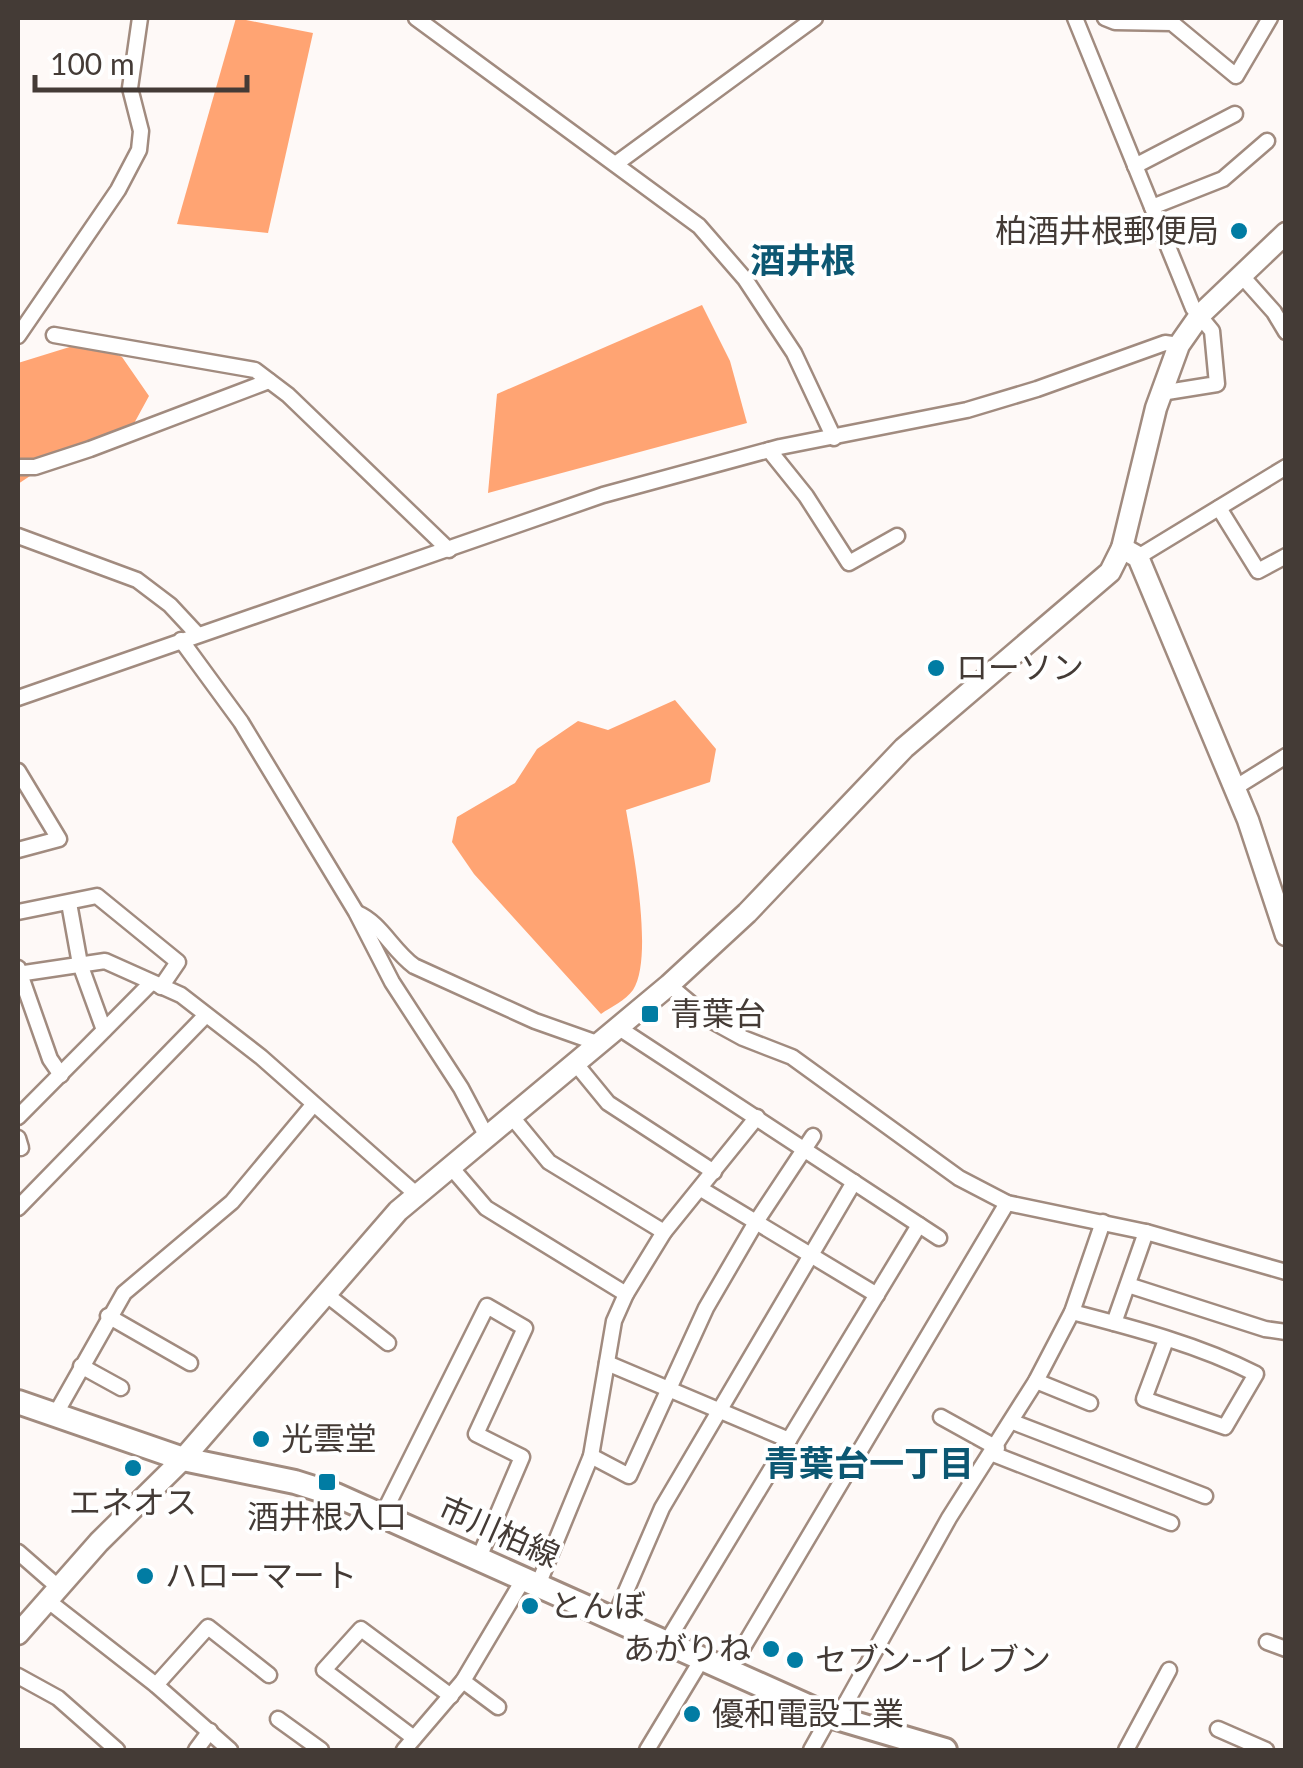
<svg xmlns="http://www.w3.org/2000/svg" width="1303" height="1768" viewBox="0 0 1303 1768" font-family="Lato,'Noto Sans JP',sans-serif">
  <rect width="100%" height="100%" fill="#fef9f7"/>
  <g fill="#ffa473">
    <polygon points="236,18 313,33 268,233 177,224"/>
    <polygon points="702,305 730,361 747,423 488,493 497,394"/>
    <polygon points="89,341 122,357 149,396 125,440 36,472 18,484 18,363"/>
    <path d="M675,700L716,749L710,782L626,810C633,849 654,958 633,990C626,1000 611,1007 601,1014L474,874L452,842L457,817L515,783L537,749L578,721L608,730Z"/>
  </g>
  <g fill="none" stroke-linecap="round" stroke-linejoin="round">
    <defs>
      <g id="street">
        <polyline points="416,18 699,226 745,279 794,353 834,438"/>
        <polyline points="1075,18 1193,308 1212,331 1217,384 1161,393"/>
        <polyline points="1105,18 1115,22 1172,23 1236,76 1270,18"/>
        <polyline points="617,163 815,18"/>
        <polyline points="1135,166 1235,114"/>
        <polyline points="1152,207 1223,179 1267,141"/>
        <polyline points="1241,275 1274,312 1286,332"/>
        <polyline points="54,335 255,370 288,395 449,550"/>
        <polyline points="18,336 118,190 139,150 141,131 130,88 140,18"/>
        <polyline points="769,450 806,496 849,563 897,536"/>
        <polyline points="18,467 35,467 90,449 269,381"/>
        <polyline points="1219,508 1258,571 1286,556"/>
        <polyline points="18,536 137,580 170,605 197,634"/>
        <polyline points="1138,557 1286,467"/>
        <polyline points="181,640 241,722 356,912 392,982 461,1088 487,1137"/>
        <polyline points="18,698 603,495 780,447 967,410 1037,389 1165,343 1179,345"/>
        <polyline points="18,771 59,839 18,850"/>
        <polyline points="1233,789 1286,756"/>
        <polyline points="69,903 80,964 104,1030"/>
        <polyline points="18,912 97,896 178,962 161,987"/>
        <path d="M357,913C381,923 392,950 414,966L535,1021L600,1044"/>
        <polyline points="18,968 50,1059 61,1075"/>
        <polyline points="18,974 105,961 181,995 261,1057 416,1194"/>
        <polyline points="669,985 712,1021 743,1038 792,1057 959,1178 1007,1203 1146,1232 1286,1272"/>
        <polyline points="619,1028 939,1238"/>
        <polyline points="576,1064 608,1103 714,1172"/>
        <polyline points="18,1117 151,983"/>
        <polyline points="512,1117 549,1162 664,1232"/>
        <polyline points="18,1138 21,1148"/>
        <polyline points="450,1166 486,1208 626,1294"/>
        <polyline points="701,1189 877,1295"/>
        <polyline points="18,1208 206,1015"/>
        <polyline points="1128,1285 1265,1329 1286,1332"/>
        <polyline points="327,1295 388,1343"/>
        <path d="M1072,1312C1134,1328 1199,1345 1256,1374L1225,1427L1144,1399L1166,1340"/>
        <polyline points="108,1316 190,1363"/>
        <polyline points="1114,1323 1146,1232"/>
        <polyline points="607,1363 789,1440"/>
        <polyline points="81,1366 121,1388"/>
        <polyline points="1036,1381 1090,1403"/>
        <polyline points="55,1415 124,1293 232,1202 313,1105"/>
        <polyline points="941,1417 997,1448"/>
        <polyline points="1013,1422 1205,1496"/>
        <polyline points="993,1454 1171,1523"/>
        <polyline points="591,1456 629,1476 706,1308 756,1222 813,1136"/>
        <polyline points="382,1516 487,1306 525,1328 476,1434 522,1457 478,1560"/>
        <polyline points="18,1552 58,1587"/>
        <polyline points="538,1585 591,1456 614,1321 626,1294 664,1232 757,1117"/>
        <polyline points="47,1600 156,1685 230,1750"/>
        <polyline points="614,1619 662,1508 854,1182"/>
        <polyline points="1267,1642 1286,1649"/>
        <polyline points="666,1643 919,1225"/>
        <polyline points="729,1671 1007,1203"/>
        <polyline points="18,1676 58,1698 117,1750"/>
        <polyline points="463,1681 498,1707"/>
        <polyline points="156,1685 208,1627 269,1675"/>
        <polyline points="278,1719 321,1750"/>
        <polyline points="837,1719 949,1518 1036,1381 1072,1312 1103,1222"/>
        <polyline points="1218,1729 1266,1750"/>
        <polyline points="414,1738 324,1670 361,1629 451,1696"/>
        <polyline points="196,1750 210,1731"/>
        <polyline points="404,1750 463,1681 523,1580"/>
        <polyline points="647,1750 702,1659"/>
        <polyline points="811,1750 830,1716"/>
        <polyline points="1126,1750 1169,1670"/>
      </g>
      <g id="secondary">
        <polyline points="1122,548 1138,557 1248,820 1286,935"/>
        <polyline points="18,1634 99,1542 183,1459 398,1211 669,985 747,913 904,748 1110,572 1122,548 1156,408 1179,345 1200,315 1286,233"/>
      </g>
      <polyline id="primary" points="18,1402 183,1459 295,1482 336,1495 830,1716 945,1750"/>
    </defs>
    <use href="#street" stroke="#a18b7f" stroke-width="19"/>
    <use href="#secondary" stroke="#a18b7f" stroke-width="25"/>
    <use href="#primary" stroke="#a18b7f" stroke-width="28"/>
    <use href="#street" stroke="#fff" stroke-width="14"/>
    <use href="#secondary" stroke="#fff" stroke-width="20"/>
    <use href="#primary" stroke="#fff" stroke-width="22"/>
  </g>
  <g fill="#017ca3" stroke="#fff" stroke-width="4">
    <circle cx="1239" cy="231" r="10"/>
    <circle cx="936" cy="668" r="10"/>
    <rect x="640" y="1004" width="20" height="20" rx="5"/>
    <circle cx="261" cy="1439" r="10"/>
    <circle cx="133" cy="1468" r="10"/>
    <rect x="317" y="1472" width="20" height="20" rx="5"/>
    <circle cx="145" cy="1576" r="10"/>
    <circle cx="530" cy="1606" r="10"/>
    <circle cx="771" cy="1649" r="10"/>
    <circle cx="795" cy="1660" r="10"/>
    <circle cx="692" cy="1714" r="10"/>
  </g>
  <g text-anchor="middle" stroke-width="8" stroke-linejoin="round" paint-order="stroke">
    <g font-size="32" fill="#443b36" stroke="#fff" text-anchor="start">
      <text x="1219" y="242" text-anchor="end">柏酒井根郵便局</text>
      <text x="956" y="679">ローソン</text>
      <text x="670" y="1025">青葉台</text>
      <text x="281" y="1450">光雲堂</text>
      <text x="133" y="1514" text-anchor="middle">エネオス</text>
      <text x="327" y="1528" text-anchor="middle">酒井根入口</text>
      <text x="165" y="1587">ハローマート</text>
      <text x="550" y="1617">とんぼ</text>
      <text x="751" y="1660" text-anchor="end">あがりね</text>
      <text x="815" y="1671">セブン-イレブン</text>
      <text x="712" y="1725">優和電設工業</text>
    </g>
    <g font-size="32" fill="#443b36" stroke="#fff">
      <text transform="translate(499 1532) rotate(24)" y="11">市川柏線</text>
    </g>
    <g font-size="35" font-weight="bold" fill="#0c5772" stroke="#fff">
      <text x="803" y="273">酒井根</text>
      <text x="869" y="1476">青葉台一丁目</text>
    </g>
  </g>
  <rect width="1303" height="1768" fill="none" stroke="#443b36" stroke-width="40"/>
  <path d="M35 75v15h212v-15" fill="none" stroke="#443b36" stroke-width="5"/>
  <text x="50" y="75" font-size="30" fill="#443b36" stroke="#ffffff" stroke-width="8" paint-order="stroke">100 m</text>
</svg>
